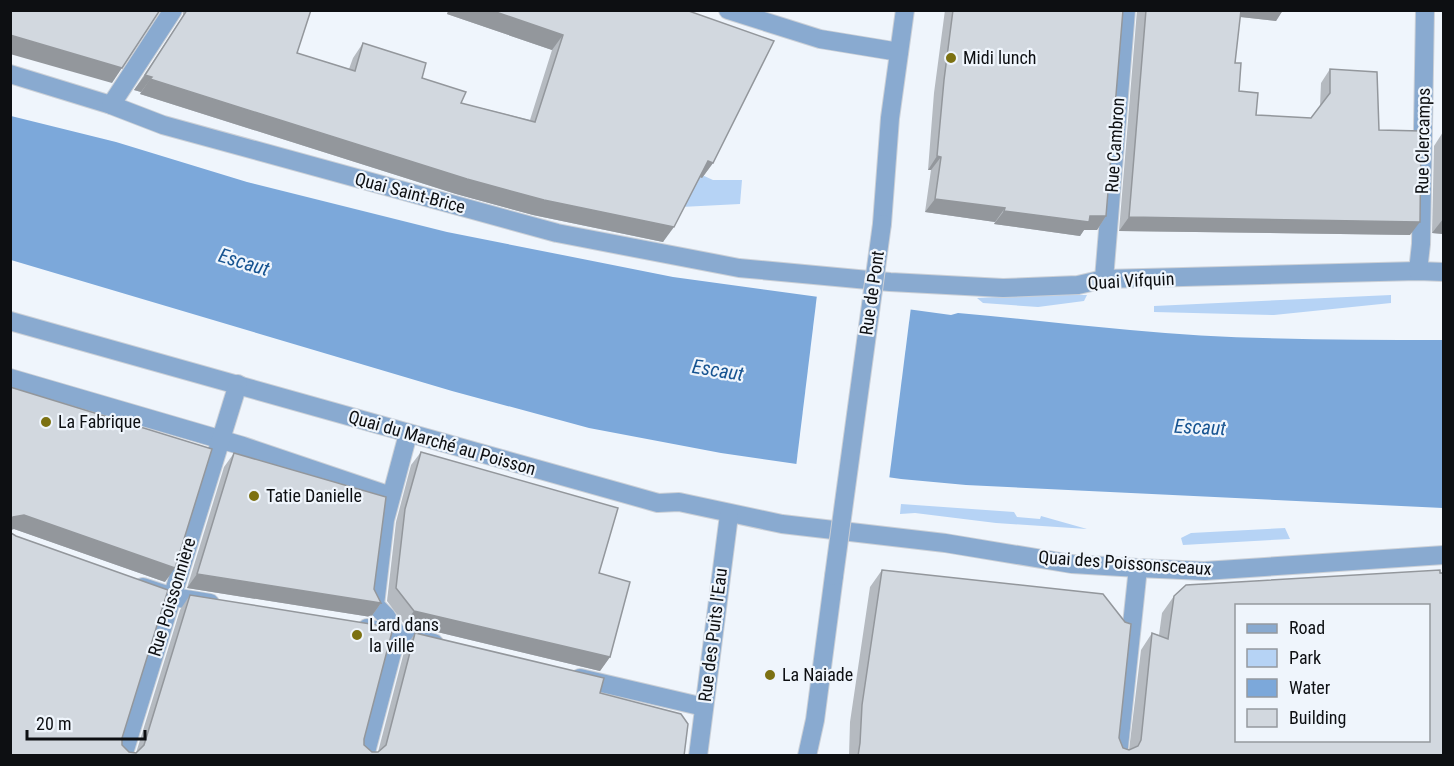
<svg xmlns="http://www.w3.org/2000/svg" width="1454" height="766" viewBox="0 0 1454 766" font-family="'Roboto Condensed',sans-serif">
  <rect width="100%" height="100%" fill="#eff5fc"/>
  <g fill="#b6d3f5">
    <polygon points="702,175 713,180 742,180 740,204 681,207 698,177"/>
    <polygon points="1040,295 1087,295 1084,301 1038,307 983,303 977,298"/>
    <polygon points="1391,295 1391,303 1274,315 1154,312 1154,306"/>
    <polygon points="901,504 1014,512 1017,517 1040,519 1041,516 1087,529 996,523 915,513 900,514"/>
    <polygon points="1285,528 1290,539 1183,545 1181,538 1191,533"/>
  </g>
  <path fill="#7ca8da" d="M11,116L116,142L247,182L447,232L673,277L951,315L958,313C1015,318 1072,325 1130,330C1233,340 1340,340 1443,340V508L966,485L901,479L721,453L589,428L452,391L11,260Z"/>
  <polygon fill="#eff5fc" points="817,295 911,307 889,480 796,467"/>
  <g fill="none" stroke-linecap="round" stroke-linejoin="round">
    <defs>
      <g id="pedestrian">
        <polyline points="10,378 243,446 391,496"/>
        <polyline points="365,756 397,634 386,616 375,605 385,520 408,434"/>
      </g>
      <g id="minor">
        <polyline points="728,10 820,39 899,52"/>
        <polyline points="10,74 111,105 163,125 557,233 739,268 890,282 1003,288 1078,285 1104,279 1418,271 1444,272"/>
        <polyline points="111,105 173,10"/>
        <polyline points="1418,271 1421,244 1425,10"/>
        <polyline points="1104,279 1126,10"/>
        <polyline points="10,321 658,503 679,502 782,524 945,543 1072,564 1138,568 1204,571 1444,555"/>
        <polyline points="143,587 173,597 210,603"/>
        <polyline points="367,628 434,643"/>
        <polyline points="580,678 704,707"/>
        <polyline points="123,756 238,384"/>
        <polyline points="698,756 729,515"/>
        <polyline points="1118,756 1138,568"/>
      </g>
      <g id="tertiary">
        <polyline points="882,224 890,118 905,10"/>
        <polyline points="807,756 815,720 834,576"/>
      </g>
    </defs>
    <use href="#pedestrian" stroke="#cbd0d7" stroke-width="20"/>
    <use href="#minor" stroke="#cbd0d7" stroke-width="20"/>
    <use href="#tertiary" stroke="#cbd0d7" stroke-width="20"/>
    <use href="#pedestrian" stroke="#89aad0" stroke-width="18"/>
    <use href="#minor" stroke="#89aad0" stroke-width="18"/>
    <use href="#tertiary" stroke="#89aad0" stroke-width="18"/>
    <defs>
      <polyline id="tertiary-bridge" points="834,576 882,224"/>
    </defs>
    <use href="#tertiary-bridge" stroke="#cbd0d7" stroke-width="20" stroke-linecap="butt"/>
    <use href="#tertiary-bridge" stroke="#89aad0" stroke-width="18"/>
  </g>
  <g fill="#b5bac0">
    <polygon points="183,10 311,10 297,53 349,69 353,58 363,43 422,78 461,103 530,120 552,50 447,14 448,10 686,10 713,163 702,178 700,177 663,242 533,215 456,194 140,94 141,92 134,90 183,16"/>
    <polygon points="945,10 1123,10 1106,216 1097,230 1084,230 1080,236 994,224 995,222 925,212 931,170 928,170 934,93"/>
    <polygon points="1137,10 1283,10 1276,21 1240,17 1235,63 1239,91 1256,115 1311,118 1320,107 1321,83 1330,69 1379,130 1410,235 1119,231"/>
    <polygon points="1443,132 1443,234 1432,233 1434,146"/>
    <polygon points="10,387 165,582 14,529 11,530 11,533 122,738 122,745 129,752 136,753 180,610 190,595 364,739 364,745 372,752 378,752 405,648 415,633 600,693 684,756 10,756"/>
    <polygon points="421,452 599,573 610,657 600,671 404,624 387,601 396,522 411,465"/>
    <polygon points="234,453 374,589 381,603 371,617 187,588 224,467"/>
    <polygon points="882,570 1119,738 1123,748 1129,750 1141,650 1152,633 1159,635 1162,613 1174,596 1443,756 849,756 850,722 870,587"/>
  </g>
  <g fill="#93979c">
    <polygon points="449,10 490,10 563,35 552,50 447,14"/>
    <polygon points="1236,10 1283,10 1276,21 1232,16"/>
    <polygon points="10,35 122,68 112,83 10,54"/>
    <polygon points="145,75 152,77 141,92 134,90"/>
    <polygon points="150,79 674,227 663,242 533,215 456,194 140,94"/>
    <polygon points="937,156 941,157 931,170 928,170"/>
    <polygon points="708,161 713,163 702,178 698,176"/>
    <polygon points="935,199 1005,208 995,222 925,212"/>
    <polygon points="1004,211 1090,216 1106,216 1097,230 1084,230 1080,236 994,224"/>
    <polygon points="1129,217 1420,222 1410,235 1119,231"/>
    <polygon points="1443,219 1443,234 1432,233"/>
    <polygon points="24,515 175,568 165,582 14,529 10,530 10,521 13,517"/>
    <polygon points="197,574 381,603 371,617 187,588"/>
    <polygon points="414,611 610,657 600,671 404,624"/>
  </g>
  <g fill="#d2d8df" stroke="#93979c" stroke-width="1.5" fill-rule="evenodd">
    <polygon points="10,10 160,10 122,68 10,35"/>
    <polygon points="187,10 311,10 297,53 355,71 363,43 426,63 422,78 466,92 461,103 535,122 563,35 490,10 686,10 774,41 713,163 708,161 674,227 544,200 467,179 150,79 152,77 145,75"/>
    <polygon points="953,10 1123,10 1106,216 1090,216 1089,222 1004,211 1005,208 935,199 941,157 937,156 944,80"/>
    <polygon points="1146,10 1241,10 1235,63 1241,63 1239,91 1258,93 1256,115 1311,118 1330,93 1330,69 1377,72 1379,130 1421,131 1420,222 1129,217"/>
    <polygon points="10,387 212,449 175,568 24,515 13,517 10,521"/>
    <polygon points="421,452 618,508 599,573 630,582 610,657 414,611 396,588 405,509"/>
    <polygon points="234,453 386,497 374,589 381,603 197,574"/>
    <polygon points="10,529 11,533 16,536 168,590 122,738 122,745 129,752 136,753 144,745 190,595 383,626 393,628 364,739 364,745 372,752 378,752 386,745 415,633 604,678 600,693 681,714 688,724 684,756 10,756"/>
    <path d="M882,570L1103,594L1125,622L1131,624L1119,738L1123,748L1129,750L1138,746L1141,740L1152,633L1168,639L1174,596L1186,585L1440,570V573H1443V756H858L860,743L862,705ZM1236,606H1428V741H1236Z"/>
  </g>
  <g fill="#7c7112" stroke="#eff5fc" stroke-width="2">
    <circle cx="951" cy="58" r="6"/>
    <circle cx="46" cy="422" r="6"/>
    <circle cx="254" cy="496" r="6"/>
    <circle cx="357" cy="635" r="6"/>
    <circle cx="770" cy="675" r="6"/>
  </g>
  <g text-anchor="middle" stroke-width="4.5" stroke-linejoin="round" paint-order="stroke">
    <g font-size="18" fill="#0d0f12" stroke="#eff5fc" text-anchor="start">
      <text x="963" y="64">Midi lunch</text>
      <text x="58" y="428">La Fabrique</text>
      <text x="266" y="502">Tatie Danielle</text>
      <text x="369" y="631">Lard dans<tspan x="369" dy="21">la ville</tspan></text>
      <text x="782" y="681">La Naiade</text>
    </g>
    <g font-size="18" fill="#0d0f12" stroke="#eff5fc">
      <text transform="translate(1423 141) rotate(-89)" y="6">Rue Clercamps</text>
      <text transform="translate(1115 145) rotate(-86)" y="6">Rue Cambron</text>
      <text transform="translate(410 193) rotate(15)" y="6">Quai Saint-Brice</text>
      <text transform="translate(1131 281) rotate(-3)" y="6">Quai Vifquin</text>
      <text transform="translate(872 293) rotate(-82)" y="6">Rue de Pont</text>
      <text transform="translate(442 443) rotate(16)" y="6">Quai du Marché au Poisson</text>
      <text transform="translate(1125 563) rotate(4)" y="6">Quai des Poissonsceaux</text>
      <text transform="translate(172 597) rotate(-73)" y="6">Rue Poissonnière</text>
      <text transform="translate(713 635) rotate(-83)" y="6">Rue des Puits l'Eau</text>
    </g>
    <g font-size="20" font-style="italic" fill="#175491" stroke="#eff5fc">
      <text transform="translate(244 262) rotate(17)" y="7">Escaut</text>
      <text transform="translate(718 370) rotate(9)" y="7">Escaut</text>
      <text transform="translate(1200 427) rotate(3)" y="7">Escaut</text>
    </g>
  </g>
  <rect width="1454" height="766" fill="none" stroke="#0d0f12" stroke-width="24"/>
  <rect x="1235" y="604" width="195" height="138" fill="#eff5fc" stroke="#95999e" stroke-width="1.5"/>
  <rect x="1247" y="624" width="30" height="9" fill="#89aad0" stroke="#95999e" stroke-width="1.5"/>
  <text x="1289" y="634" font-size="18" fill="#0d0f12">Road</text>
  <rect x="1247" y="649" width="30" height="18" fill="#b6d3f5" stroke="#95999e" stroke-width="1.5"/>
  <text x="1289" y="664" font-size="18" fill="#0d0f12">Park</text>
  <rect x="1247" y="679" width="30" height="18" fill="#7ca8da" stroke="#95999e" stroke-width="1.5"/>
  <text x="1289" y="694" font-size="18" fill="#0d0f12">Water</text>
  <rect x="1247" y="709" width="30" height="18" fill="#d2d8df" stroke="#95999e" stroke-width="1.5"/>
  <text x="1289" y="724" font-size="18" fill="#0d0f12">Building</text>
  <path d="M27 730v9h118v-9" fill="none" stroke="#0d0f12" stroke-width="3"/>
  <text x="36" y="730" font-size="18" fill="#0d0f12" stroke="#eff5fc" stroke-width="4.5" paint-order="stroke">20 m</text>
</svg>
